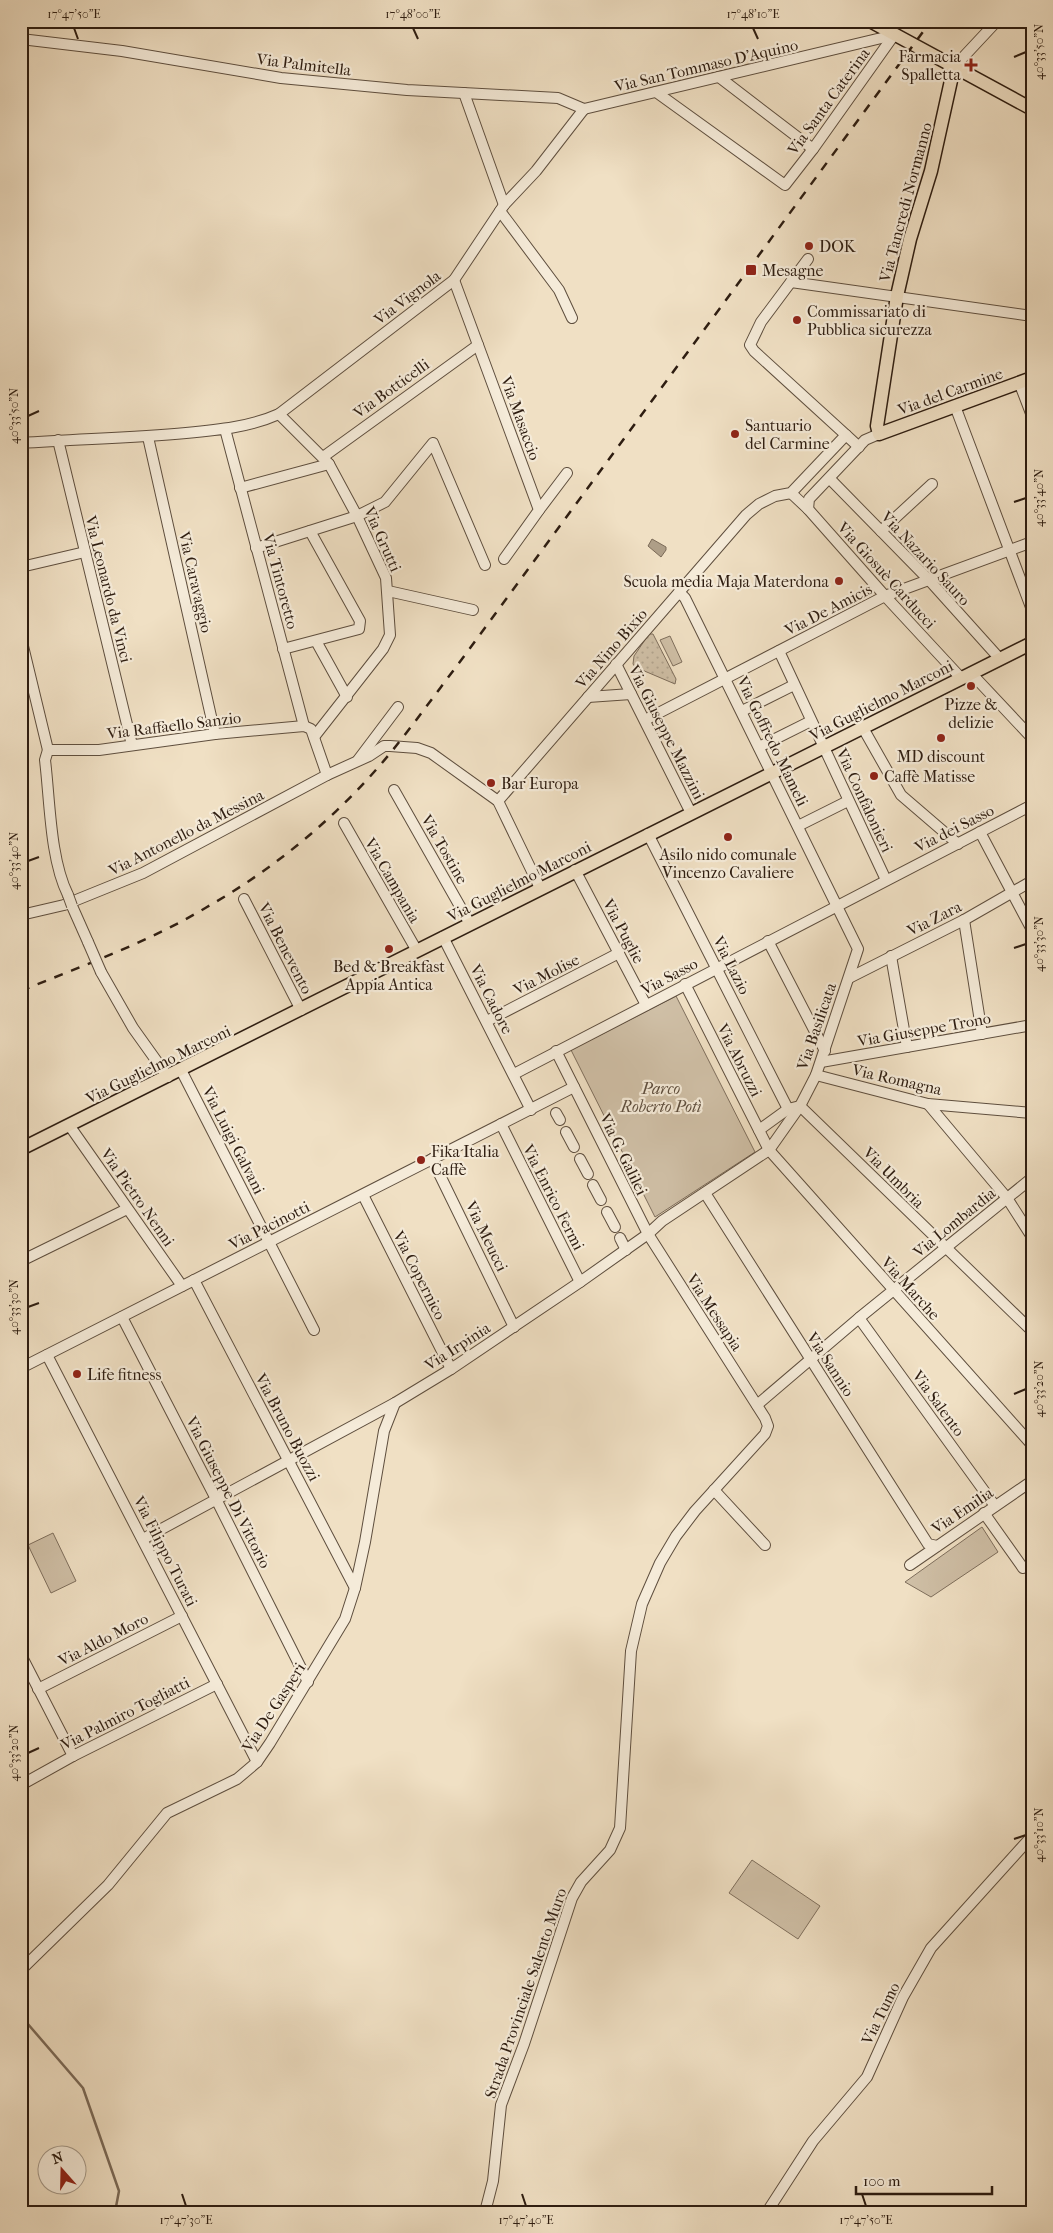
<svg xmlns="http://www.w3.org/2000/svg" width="1053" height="2233" viewBox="0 0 1053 2233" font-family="'IM FELL French Canon',serif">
  <defs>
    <pattern id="grass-dots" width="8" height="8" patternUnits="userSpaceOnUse" patternTransform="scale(1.25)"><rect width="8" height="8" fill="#cfbfa6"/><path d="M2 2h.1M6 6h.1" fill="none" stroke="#b2a48e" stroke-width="1.8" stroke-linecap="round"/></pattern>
  </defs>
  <rect width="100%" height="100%" fill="#f0e0c4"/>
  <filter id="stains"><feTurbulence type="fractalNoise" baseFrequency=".004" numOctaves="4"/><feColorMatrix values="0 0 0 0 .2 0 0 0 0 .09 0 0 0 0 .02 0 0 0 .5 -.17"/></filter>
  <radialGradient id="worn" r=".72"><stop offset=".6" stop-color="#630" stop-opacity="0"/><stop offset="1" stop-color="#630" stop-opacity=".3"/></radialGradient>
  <polygon fill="url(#grass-dots)" stroke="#7e6e5c" points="649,634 653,634 676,679 675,684 635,667 633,664 634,656"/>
  <g fill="#cfbfa6" stroke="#7e6e5c">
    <polygon points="670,636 682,662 673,666 660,640"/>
    <polygon points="676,996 755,1152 655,1217 571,1050"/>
    <polygon points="982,1527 998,1552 931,1597 905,1582"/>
    <polygon points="53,1533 76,1581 51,1593 28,1545"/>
    <polygon points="752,1860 820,1906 798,1939 729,1893"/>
  </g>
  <polygon fill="#ae9e87" stroke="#7b6a58" points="652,539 666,547 666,550 661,557 648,546"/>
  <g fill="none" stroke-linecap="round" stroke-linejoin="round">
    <polyline stroke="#7b6a58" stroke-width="2.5" points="21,2016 83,2088 119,2191 115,2212"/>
    <defs>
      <g id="minor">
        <polyline points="21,39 122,51 281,78 407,90 558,98 584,109"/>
        <polyline points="954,67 997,21"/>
        <polyline points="719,77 813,149"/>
        <polyline points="656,92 785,185 813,149 894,35"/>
        <polyline points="464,93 504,205"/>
        <polyline points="584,109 894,35"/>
        <polyline points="500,211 559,290 572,318"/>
        <polyline points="808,259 761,322 750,345 754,351 846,435"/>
        <polyline points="454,280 539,510 504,559"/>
        <polyline points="791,282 1032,316"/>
        <polyline points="1019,382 1032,416"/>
        <polyline points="955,406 1032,610"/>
        <polyline points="279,414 329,464 357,516 386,578 390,635 383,649 314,737"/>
        <polyline points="225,429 304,726"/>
        <polyline points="148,437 215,734"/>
        <polyline points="58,440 132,745"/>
        <path d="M21,443C76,439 131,438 186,433C218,430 250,427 279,414L454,280L504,205L536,171L584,109"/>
        <polyline points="323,457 478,345"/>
        <polyline points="830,479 929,580 1000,659"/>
        <polyline points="240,488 329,464"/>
        <polyline points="791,493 808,509 885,596 961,678"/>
        <polyline points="808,509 809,499 865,440 879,434"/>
        <polyline points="539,510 567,473"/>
        <polyline points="881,531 932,484"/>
        <polyline points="256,548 357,516 385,502 433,443 485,565"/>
        <polyline points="21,567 85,552"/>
        <polyline points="388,591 473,610"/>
        <polyline points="21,638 48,750"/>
        <polyline points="316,641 347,697"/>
        <polyline points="283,649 359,629 360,621 310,531"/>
        <polyline points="779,651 886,880"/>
        <polyline points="616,664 691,813"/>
        <polyline points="971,673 1032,738"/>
        <polyline points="588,697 631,694"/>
        <polyline points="742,711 794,685"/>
        <polyline points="645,720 885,596 1032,542"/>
        <polyline points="863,728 901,795 958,844"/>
        <polyline points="759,747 811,721"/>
        <polyline points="48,750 99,750 215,734 304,726 311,729 327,775"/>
        <path d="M48,750L45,760C50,801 50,859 68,895"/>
        <polyline points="358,760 398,707"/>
        <polyline points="394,790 470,924"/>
        <polyline points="498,801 746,515 759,504 775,496 791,493 846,435 859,447"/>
        <polyline points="344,823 417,951"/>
        <polyline points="798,826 848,801"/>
        <polyline points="980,832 1032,930"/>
        <polyline points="648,834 788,1109"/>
        <polyline points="575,870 646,1005"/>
        <polyline points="244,899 301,1010"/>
        <polyline points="72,906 88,942"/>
        <polyline points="21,915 64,905 143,873 327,775 369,756 384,746 390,746 417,748 431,753 498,801 540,888"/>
        <polyline points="964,920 982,1034"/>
        <polyline points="443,937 531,1110"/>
        <polyline points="768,941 825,1051"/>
        <polyline points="891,956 907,1047"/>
        <polyline points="101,972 133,1028 168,1077"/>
        <polyline points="849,978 964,920 1032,881"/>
        <polyline points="685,984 769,1150 1032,1445"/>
        <polyline points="487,1021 619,953"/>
        <polyline points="821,1062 1032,1025"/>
        <polyline points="181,1070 314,1330"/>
        <polyline points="514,1074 1032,805"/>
        <polyline points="816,1075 928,1104 1032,1113"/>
        <polyline points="928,1104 1007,1198 1032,1237"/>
        <polyline points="556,1113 560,1120"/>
        <polyline points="501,1124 580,1282"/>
        <polyline points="69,1125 182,1286"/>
        <polyline points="759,1130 788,1109 800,1106 1032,1331"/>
        <polyline points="566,1132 574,1147"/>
        <polyline points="432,1159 514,1327"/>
        <polyline points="580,1159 588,1174"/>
        <polyline points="593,1185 601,1200"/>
        <polyline points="705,1193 928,1544 937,1546"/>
        <polyline points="363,1195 451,1369"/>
        <polyline points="607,1212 615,1227"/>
        <polyline points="620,1238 626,1250"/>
        <polyline points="21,1261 127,1209"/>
        <polyline points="194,1280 355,1588"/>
        <polyline points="122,1317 216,1499 308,1682"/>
        <polyline points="859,1318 995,1506"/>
        <polyline points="47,1355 257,1762"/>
        <polyline points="21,1368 574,1087"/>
        <polyline points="757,1405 859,1318 1032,1178"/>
        <polyline points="714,1490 765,1545"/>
        <polyline points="984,1513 1023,1568"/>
        <polyline points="143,1539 395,1403 451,1369 580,1282 648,1234 662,1221 769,1150 800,1106 816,1075 858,949 685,598 679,592"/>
        <polyline points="910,1565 1032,1481"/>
        <polyline points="21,1655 73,1756"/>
        <polyline points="38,1689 182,1616"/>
        <polyline points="21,1785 73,1756 217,1684"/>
        <polyline points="21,1970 108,1885 167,1813 237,1779 257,1762 270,1743 345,1619 355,1588 365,1542 384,1431 395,1403"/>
        <polyline points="485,2212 493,2181 501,2105 524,2044 572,1898 581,1882 610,1850 620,1828 631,1651 642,1604 660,1563 676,1536 695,1511 765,1434 768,1426 765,1418 648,1234 556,1051"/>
        <polyline points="767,2212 813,2141 867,2077 903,1997 931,1948 1032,1836"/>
      </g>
      <g id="major">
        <polyline points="870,21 1032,109"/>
        <polyline points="954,67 931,171 910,239 897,296 877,426 879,434 1032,378"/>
        <polyline points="21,1149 1032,643"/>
      </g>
    </defs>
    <use href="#minor" stroke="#5e4e3e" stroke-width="12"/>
    <use href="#major" stroke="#2e1d11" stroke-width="15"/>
    <use href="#minor" stroke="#f5ebd9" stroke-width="10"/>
    <use href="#major" stroke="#f0e0c4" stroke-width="12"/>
    <path stroke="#2e1d11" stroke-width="2.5" stroke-dasharray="9 9" stroke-linecap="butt" d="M21,991C84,965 149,942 207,907C279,866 344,811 396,746C419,717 440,688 462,659L931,21"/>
    <defs>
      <g id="minor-bridge">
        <polyline points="68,895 72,906"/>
        <polyline points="88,942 101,972"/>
      </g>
    </defs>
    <use href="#minor-bridge" stroke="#5e4e3e" stroke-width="12" stroke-linecap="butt"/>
    <use href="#minor-bridge" stroke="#f5ebd9" stroke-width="10"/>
  </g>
  <path fill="none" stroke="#2e1d11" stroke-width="2" d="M74,28L78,39M413,28L418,39M753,28L758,39M1014,57L1026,52M28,416L39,411M1014,502L1026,498M28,861L39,857M1014,948L1026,944M28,1307L39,1303M1014,1394L1026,1389M28,1753L39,1748M1014,1839L1026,1835M182,2194L186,2206M522,2194L526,2206M862,2194L866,2206"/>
  <g fill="#8f2418" stroke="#f5ebd9" stroke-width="2">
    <path d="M968.5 57.5h5v5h5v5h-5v5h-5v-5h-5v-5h5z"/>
    <circle cx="809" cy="246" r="5"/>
    <rect x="745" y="264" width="12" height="12" rx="2.5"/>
    <circle cx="797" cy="320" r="5"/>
    <circle cx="735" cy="434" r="5"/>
    <circle cx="839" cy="581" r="5"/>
    <circle cx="971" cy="686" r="5"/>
    <circle cx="941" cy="738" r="5"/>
    <circle cx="874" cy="776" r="5"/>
    <circle cx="491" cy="783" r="5"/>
    <circle cx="728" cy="837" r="5"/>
    <circle cx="389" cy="949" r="5"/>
    <circle cx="421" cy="1160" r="5"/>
    <circle cx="77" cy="1374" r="5"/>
  </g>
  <g text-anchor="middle" stroke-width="4.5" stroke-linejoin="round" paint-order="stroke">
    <g font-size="16" fill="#2e1d11" stroke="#f5ebd9" text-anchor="start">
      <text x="961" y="62" text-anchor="end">Farmacia<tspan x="961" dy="18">Spalletta</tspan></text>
      <text x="819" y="252">DOK</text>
      <text x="762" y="276">Mesagne</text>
      <text x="807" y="317">Commissariato di<tspan x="807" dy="18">Pubblica sicurezza</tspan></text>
      <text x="745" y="431">Santuario<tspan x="745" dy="18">del Carmine</tspan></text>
      <text x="829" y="587" text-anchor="end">Scuola media Maja Materdona</text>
      <text x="971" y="710" text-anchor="middle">Pizze &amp;<tspan x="971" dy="18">delizie</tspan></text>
      <text x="941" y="762" text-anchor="middle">MD discount</text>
      <text x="884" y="782">Caffè Matisse</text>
      <text x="501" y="789">Bar Europa</text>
      <text x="728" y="860" text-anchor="middle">Asilo nido comunale<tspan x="728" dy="18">Vincenzo Cavaliere</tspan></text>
      <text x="389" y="972" text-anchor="middle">Bed &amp; Breakfast<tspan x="389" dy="18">Appia Antica</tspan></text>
      <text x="431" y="1157">Fika Italia<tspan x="431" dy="18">Caffè</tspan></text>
      <text x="87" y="1380">Life fitness</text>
    </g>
    <g font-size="16" fill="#2e1d11" stroke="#f5ebd9">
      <text transform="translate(304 64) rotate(7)" y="6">Via Palmitella</text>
      <text transform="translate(706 65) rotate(-13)" y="6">Via San Tommaso D'Aquino</text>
      <text transform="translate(828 101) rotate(-54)" y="6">Via Santa Caterina</text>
      <text transform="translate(905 202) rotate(-75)" y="6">Via Tancredi Normanno</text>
      <text transform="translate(407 297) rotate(-37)" y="6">Via Vignola</text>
      <text transform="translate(391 388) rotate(-36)" y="6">Via Botticelli</text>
      <text transform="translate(950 391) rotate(-20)" y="6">Via del Carmine</text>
      <text transform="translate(521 418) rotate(70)" y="6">Via Masaccio</text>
      <text transform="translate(383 539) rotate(66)" y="6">Via Grutti</text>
      <text transform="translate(926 558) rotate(47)" y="6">Via Nazario Sauro</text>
      <text transform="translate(887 575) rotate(48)" y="6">Via Giosuè Carducci</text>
      <text transform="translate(281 581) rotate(75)" y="6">Via Tintoretto</text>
      <text transform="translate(196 582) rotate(77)" y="6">Via Caravaggio</text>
      <text transform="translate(109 589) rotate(76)" y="6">Via Leonardo da Vinci</text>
      <text transform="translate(828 609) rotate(-27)" y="6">Via De Amicis</text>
      <text transform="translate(611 648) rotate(-49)" y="6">Via Nino Bixio</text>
      <text transform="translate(881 700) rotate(-27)" y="6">Via Guglielmo Marconi</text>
      <text transform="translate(174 725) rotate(-7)" y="6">Via Raffaello Sanzio</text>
      <text transform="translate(667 732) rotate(63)" y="6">Via Giuseppe Mazzini</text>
      <text transform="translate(773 741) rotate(64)" y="6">Via Goffredo Mameli</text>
      <text transform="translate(865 800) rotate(65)" y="6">Via Confalonieri</text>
      <text transform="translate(954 828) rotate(-27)" y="6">Via dei Sasso</text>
      <text transform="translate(186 832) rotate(-27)" y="6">Via Antonello da Messina</text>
      <text transform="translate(445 849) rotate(60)" y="6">Via Tostine</text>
      <text transform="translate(393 880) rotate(60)" y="6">Via Campania</text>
      <text transform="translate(519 881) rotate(-27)" y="6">Via Guglielmo Marconi</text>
      <text transform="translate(934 918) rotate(-27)" y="6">Via Zara</text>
      <text transform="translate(624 931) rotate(62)" y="6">Via Puglie</text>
      <text transform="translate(286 948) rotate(63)" y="6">Via Benevento</text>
      <text transform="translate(732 965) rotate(63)" y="6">Via Lazio</text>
      <text transform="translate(546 974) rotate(-27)" y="6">Via Molise</text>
      <text transform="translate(669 976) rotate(-28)" y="6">Via Sasso</text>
      <text transform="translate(492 999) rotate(63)" y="6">Via Cadore</text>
      <text transform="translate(816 1026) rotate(-71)" y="6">Via Basilicata</text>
      <text transform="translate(924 1029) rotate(-10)" y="6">Via Giuseppe Trono</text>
      <text transform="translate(740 1060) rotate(63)" y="6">Via Abruzzi</text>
      <text transform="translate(158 1064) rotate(-26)" y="6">Via Guglielmo Marconi</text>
      <text transform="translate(897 1079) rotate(13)" y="6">Via Romagna</text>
      <text transform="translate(234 1140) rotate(63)" y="6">Via Luigi Galvani</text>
      <text transform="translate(624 1154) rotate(64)" y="6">Via G. Galilei</text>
      <text transform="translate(894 1177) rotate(45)" y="6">Via Umbria</text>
      <text transform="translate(138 1197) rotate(55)" y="6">Via Pietro Nenni</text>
      <text transform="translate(554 1197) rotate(63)" y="6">Via Enrico Fermi</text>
      <text transform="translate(954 1222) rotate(-39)" y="6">Via Lombardia</text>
      <text transform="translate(269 1225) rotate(-27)" y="6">Via Pacinotti</text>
      <text transform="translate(487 1236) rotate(64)" y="6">Via Meucci</text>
      <text transform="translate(420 1275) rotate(63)" y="6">Via Copernico</text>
      <text transform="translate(911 1288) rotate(48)" y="6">Via Marche</text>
      <text transform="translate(715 1312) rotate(57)" y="6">Via Messapia</text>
      <text transform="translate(457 1346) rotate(-33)" y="6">Via Irpinia</text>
      <text transform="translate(831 1364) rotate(57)" y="6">Via Sannio</text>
      <text transform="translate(939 1403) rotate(54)" y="6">Via Salento</text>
      <text transform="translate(288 1427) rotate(62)" y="6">Via Bruno Buozzi</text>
      <text transform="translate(229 1492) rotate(63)" y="6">Via Giuseppe Di Vittorio</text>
      <text transform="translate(962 1510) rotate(-34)" y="6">Via Emilia</text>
      <text transform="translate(166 1551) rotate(63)" y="6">Via Filippo Turati</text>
      <text transform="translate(103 1639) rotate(-27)" y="6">Via Aldo Moro</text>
      <text transform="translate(273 1707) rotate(-57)" y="6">Via De Gasperi</text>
      <text transform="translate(125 1713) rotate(-27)" y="6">Via Palmiro Togliatti</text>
      <text transform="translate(525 1993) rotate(-71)" y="6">Strada Provinciale Salento Muro</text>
      <text transform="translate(880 2013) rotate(-64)" y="6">Via Tumo</text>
    </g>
    <g font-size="16" font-style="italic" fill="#5e4e3e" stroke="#f5ebd9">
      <text x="661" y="1094">Parco<tspan x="661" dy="18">Roberto Potì</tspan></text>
    </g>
  </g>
  <rect width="1053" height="2233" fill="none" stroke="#f0e0c4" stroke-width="55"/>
  <g transform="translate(62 2170) rotate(340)"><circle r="24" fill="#f5ebd9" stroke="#a59989"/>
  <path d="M0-4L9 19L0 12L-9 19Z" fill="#8f2418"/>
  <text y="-8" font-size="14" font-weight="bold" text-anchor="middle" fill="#2e1d11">N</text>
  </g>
  <path d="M856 2186v8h136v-8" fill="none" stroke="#2e1d11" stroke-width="2.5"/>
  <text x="863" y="2186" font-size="15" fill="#2e1d11" stroke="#f5ebd9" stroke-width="4" paint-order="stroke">100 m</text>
  <rect x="28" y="28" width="998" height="2178" fill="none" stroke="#2e1d11" stroke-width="2"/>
  <g font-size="12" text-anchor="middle" fill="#2e1d11">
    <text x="74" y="18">17°47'50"E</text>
    <text x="413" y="18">17°48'00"E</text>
    <text x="753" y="18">17°48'10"E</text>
    <text transform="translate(1039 52) rotate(-90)" y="4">40°33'50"N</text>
    <text transform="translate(14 416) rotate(-90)" y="4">40°33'50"N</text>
    <text transform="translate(1039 498) rotate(-90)" y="4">40°33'40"N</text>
    <text transform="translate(14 861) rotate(-90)" y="4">40°33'40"N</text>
    <text transform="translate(1039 944) rotate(-90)" y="4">40°33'30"N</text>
    <text transform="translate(14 1307) rotate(-90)" y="4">40°33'30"N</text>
    <text transform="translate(1039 1389) rotate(-90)" y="4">40°33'20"N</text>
    <text transform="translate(14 1753) rotate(-90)" y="4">40°33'20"N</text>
    <text transform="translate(1039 1835) rotate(-90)" y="4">40°33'10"N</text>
    <text x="186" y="2224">17°47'30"E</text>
    <text x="526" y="2224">17°47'40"E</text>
    <text x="866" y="2224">17°47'50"E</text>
  </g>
  <rect width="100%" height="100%" filter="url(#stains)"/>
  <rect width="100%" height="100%" fill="url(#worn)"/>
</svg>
